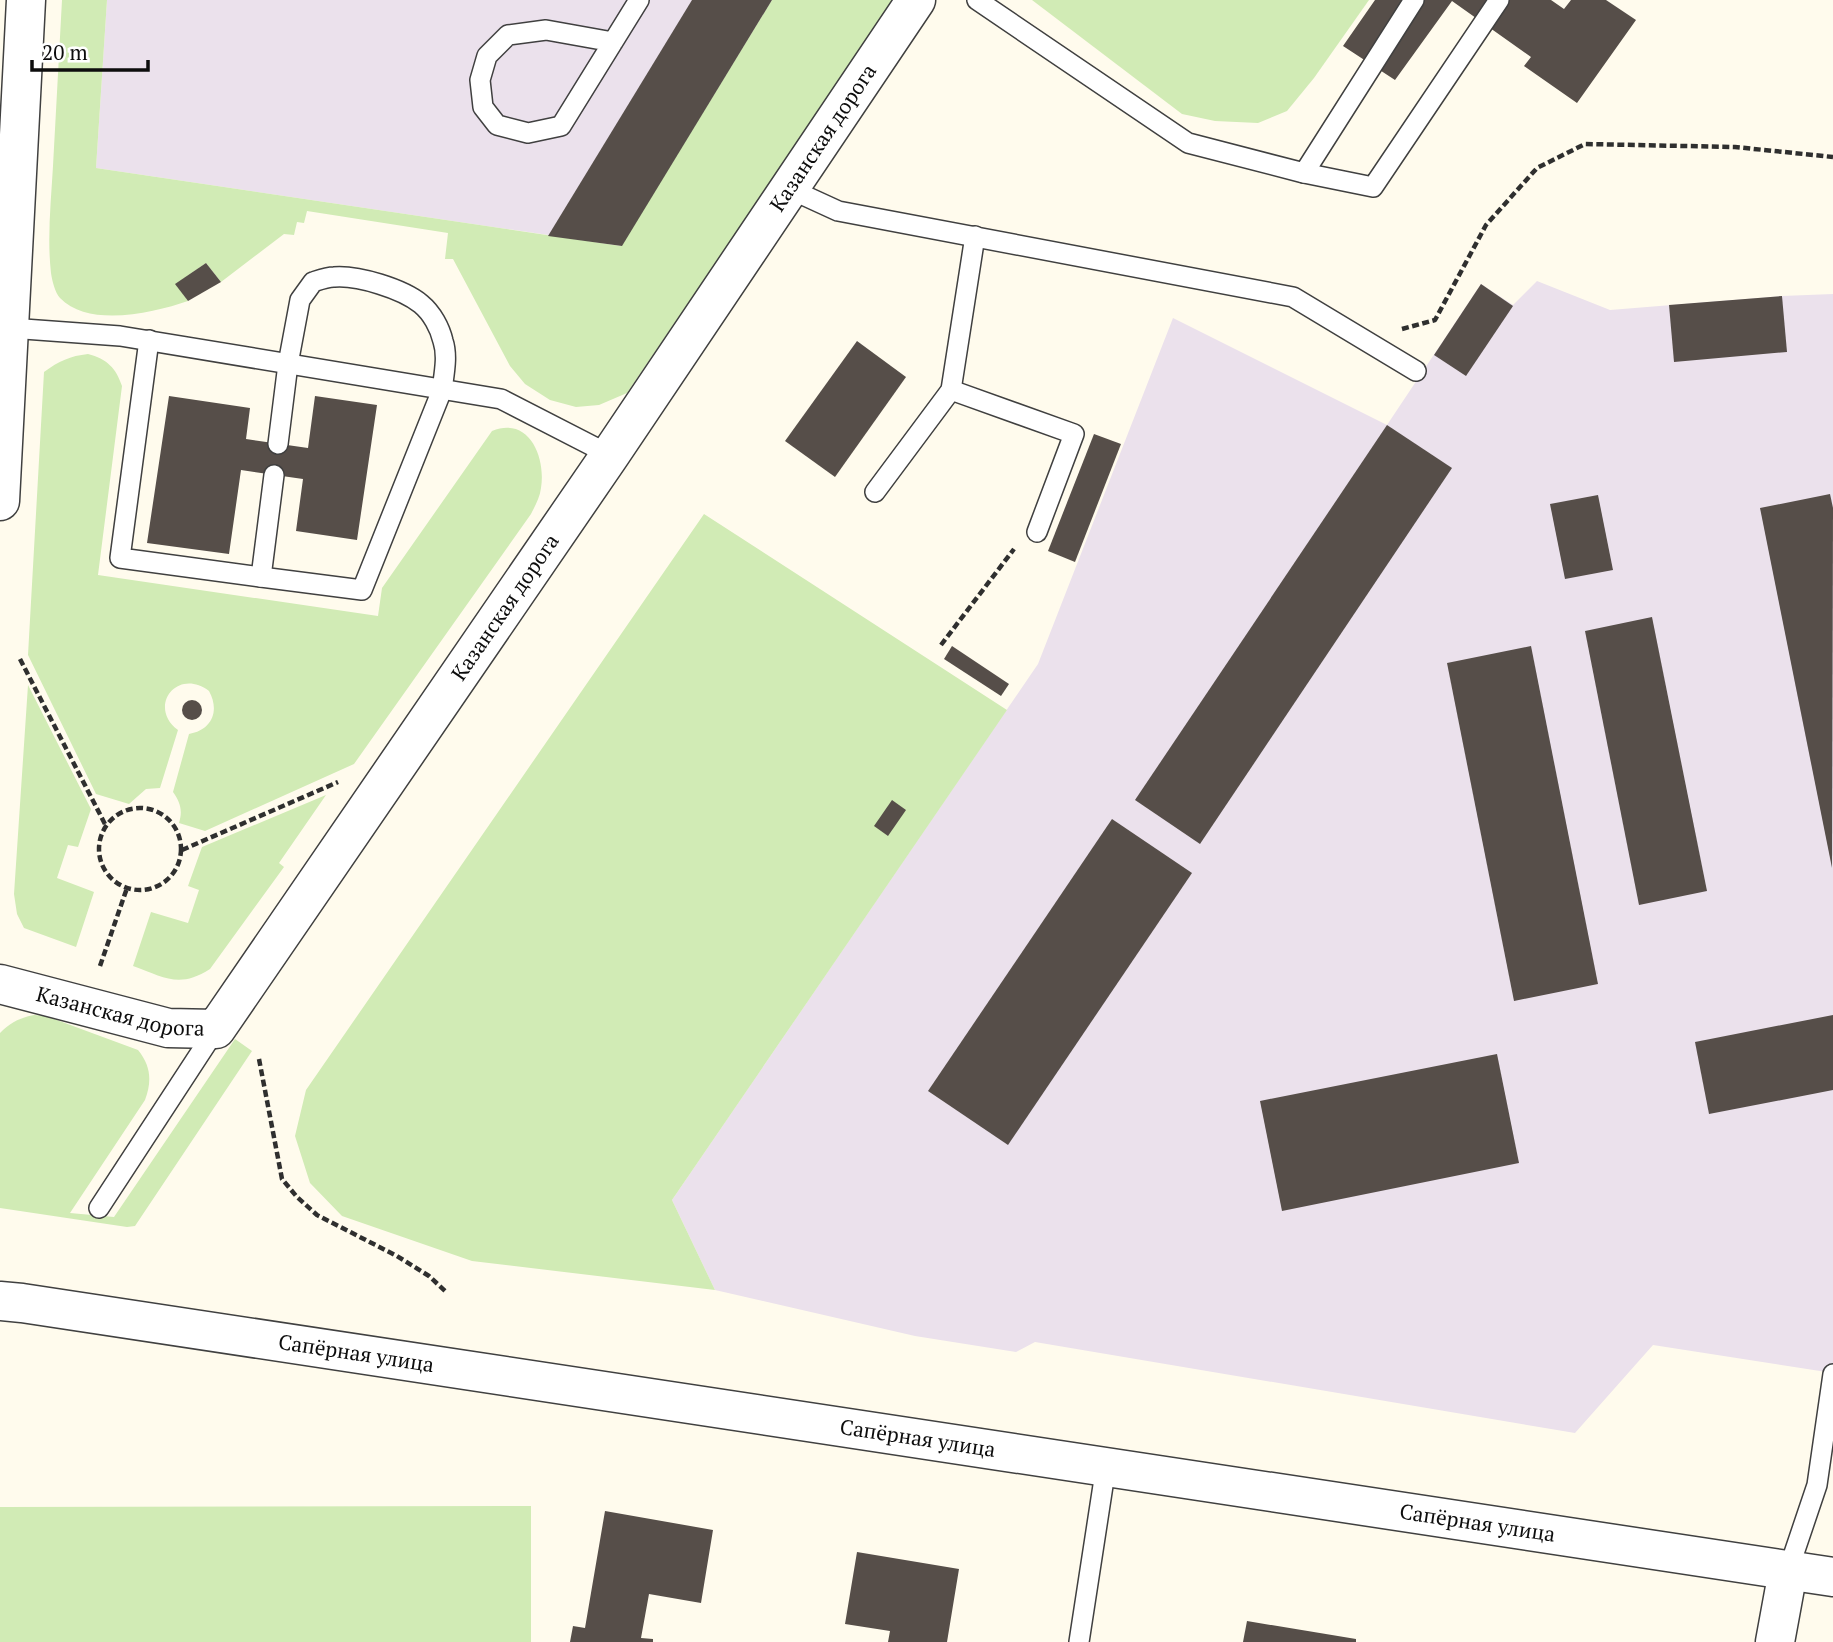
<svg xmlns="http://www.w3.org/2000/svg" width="1833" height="1642" viewBox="0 0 1833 1642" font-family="'PT Serif',serif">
  <rect width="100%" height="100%" fill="#fffbed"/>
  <g fill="#ebe1ec">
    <polygon points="107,0 772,0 622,246 96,168"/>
    <polygon points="1537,281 1610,310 1782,296 1833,294 1833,1373 1653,1345 1575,1433 1035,1342 1016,1352 915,1336 715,1290 672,1200 1038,664 1173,318 1387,425 1481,284 1513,305"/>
  </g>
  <g fill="#d1ebb5">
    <path d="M62,0H107L96,168L621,246L772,0H894L627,393L599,405L576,407L550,400L525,384L510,366L453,259H445L448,233L307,211L304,223L297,222L294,235L284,234L221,282L206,263L176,284L188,301C153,313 89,328 60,298C55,293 52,280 51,273C47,238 51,201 53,166C56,111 59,55 62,0Z"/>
    <polygon points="1032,0 1369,0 1314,78 1287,111 1258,123 1215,121 1182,114"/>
    <path d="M88,354C107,359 116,368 122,386L98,575L378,616L382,588L492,431C529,416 546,457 541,488C540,497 535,506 531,514L354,764L205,831L179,823C183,810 180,802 173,792L189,734C212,730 220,711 209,691C177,667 147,707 178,730L160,788L146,789L129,804L96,794L28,655L44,372C59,361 70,356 88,354Z"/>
    <polygon points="704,514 1007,710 672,1200 715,1290 472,1261 342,1216 310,1183 295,1136 306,1090"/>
    <polygon points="28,685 91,809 78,847 68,845 57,878 94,892 76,947 24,928 17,914 14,894"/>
    <path d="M326,795L279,863L284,867L210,969C179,989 164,977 133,966L151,912L188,923L199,890L188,886L202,847Z"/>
    <path d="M34,1015L46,1016L138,1050C151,1066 152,1081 145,1100L70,1213L114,1217L235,1039L252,1051L135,1226L127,1227L0,1208V1033C10,1023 19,1018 34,1015Z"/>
    <polygon points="531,1506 531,1642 0,1642 0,1507"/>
  </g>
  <g fill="#564e49">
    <polygon points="692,0 772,0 622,246 548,236"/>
    <polygon points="1375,0 1551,0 1564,9 1571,0 1606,0 1636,20 1577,103 1524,66 1531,57 1452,1 1395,80 1343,46"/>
    <polygon points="206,263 221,282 188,301 175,284"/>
    <polygon points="1481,284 1513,306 1466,376 1434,355"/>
    <polygon points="1782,296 1787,352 1674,362 1669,305"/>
    <polygon points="857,341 906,377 835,477 785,441"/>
    <polygon points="169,396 250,408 246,439 308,448 315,396 377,405 357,540 296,531 303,479 241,470 229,554 147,543"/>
    <polygon points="1387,425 1452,468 1200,844 1135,800"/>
    <polygon points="1094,434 1121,444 1075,562 1048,551"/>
    <polygon points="1830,494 1833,508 1832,868 1760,508"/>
    <polygon points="1598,495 1613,570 1565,579 1550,504"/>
    <polygon points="1652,617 1707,891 1639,905 1585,631"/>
    <polygon points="952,646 1009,684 1001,696 944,659"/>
    <polygon points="1531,646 1598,984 1514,1001 1447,663"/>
    <circle cx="192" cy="710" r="10"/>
    <polygon points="892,800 906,810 888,836 874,826"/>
    <polygon points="1112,819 1192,873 1008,1145 928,1091"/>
    <polygon points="1833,1015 1833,1090 1709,1114 1695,1042"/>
    <polygon points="1497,1054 1519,1163 1282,1211 1260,1101"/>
    <polygon points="605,1511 713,1530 701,1603 649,1594 641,1638 653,1639 653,1642 570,1642 573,1626 585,1628"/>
    <polygon points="857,1552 959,1569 947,1642 888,1642 890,1631 845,1624"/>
    <polygon points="1247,1621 1356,1639 1356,1642 1243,1642"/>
  </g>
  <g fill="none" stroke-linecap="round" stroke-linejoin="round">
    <defs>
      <g id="service">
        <polyline points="977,0 1188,143 1304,173 1414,0"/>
        <polyline points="613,42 546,30 508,35 487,56 480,80 483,107 497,125 528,133 561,126 639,0"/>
        <polyline points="1304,173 1373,187 1499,0"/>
        <polyline points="790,189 838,211 1293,297 1416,371"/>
        <polyline points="10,328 120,336 501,399 610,455"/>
        <polyline points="149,340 120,558 261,577"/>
        <polyline points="951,390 1074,434 1037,532"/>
        <path d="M274,475L261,577L362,590L442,390C444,374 448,356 443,341C440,328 432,313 421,304C403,289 358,275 334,277C327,277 319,280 313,282L300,300L288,364L278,444"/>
        <polyline points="875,492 951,390 975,236"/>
        <polyline points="99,1208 216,1029"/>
        <polyline points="1788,1571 1817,1485 1833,1374"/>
        <polyline points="1079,1642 1106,1466"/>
      </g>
      <g id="minor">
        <polyline points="0,501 26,0"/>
        <path id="s1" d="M0,984L168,1028L216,1029L610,455L916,0"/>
        <polyline points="1775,1642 1788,1571"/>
      </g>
      <g id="tertiary">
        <path id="s2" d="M0,1301L22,1303L1833,1577"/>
      </g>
    </defs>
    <use href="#service" stroke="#404040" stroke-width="22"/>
    <use href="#minor" stroke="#404040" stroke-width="41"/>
    <use href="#tertiary" stroke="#404040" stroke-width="41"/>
    <g stroke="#2f2f2f" stroke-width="4.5" stroke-dasharray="7 3.5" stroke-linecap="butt">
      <polyline points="1402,329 1435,320 1486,225 1537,168 1585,144 1735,147 1833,157"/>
      <polyline points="941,645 1014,549"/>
      <polyline points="20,659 106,826"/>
      <circle cx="140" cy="849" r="41"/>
      <polyline points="182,850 338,782"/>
      <polyline points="100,966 127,888"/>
      <polyline points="259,1059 282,1179 297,1197 317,1215 397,1256 429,1276 445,1291"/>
    </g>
    <use href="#service" stroke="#fff" stroke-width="19"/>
    <use href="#minor" stroke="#fff" stroke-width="38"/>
    <use href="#tertiary" stroke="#fff" stroke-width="38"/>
  </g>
  <g text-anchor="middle" stroke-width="7" stroke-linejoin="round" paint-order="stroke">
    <g font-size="21" fill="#0d0d0d" stroke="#fff">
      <text dy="7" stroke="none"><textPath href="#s1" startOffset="1300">Казанская дорога</textPath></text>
      <text dy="7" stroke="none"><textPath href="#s1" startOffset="733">Казанская дорога</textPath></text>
      <text dy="7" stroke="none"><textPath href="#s1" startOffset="124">Казанская дорога</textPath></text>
      <text dy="7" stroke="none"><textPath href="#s2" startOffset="360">Сапёрная улица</textPath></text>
      <text dy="7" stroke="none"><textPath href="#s2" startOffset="928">Сапёрная улица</textPath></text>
      <text dy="7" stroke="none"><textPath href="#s2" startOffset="1494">Сапёрная улица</textPath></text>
    </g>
  </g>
  <path d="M32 60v10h116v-10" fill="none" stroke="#0d0d0d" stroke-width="3.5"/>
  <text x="42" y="60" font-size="21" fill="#0d0d0d" stroke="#ffffff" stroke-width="5" paint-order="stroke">20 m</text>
</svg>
